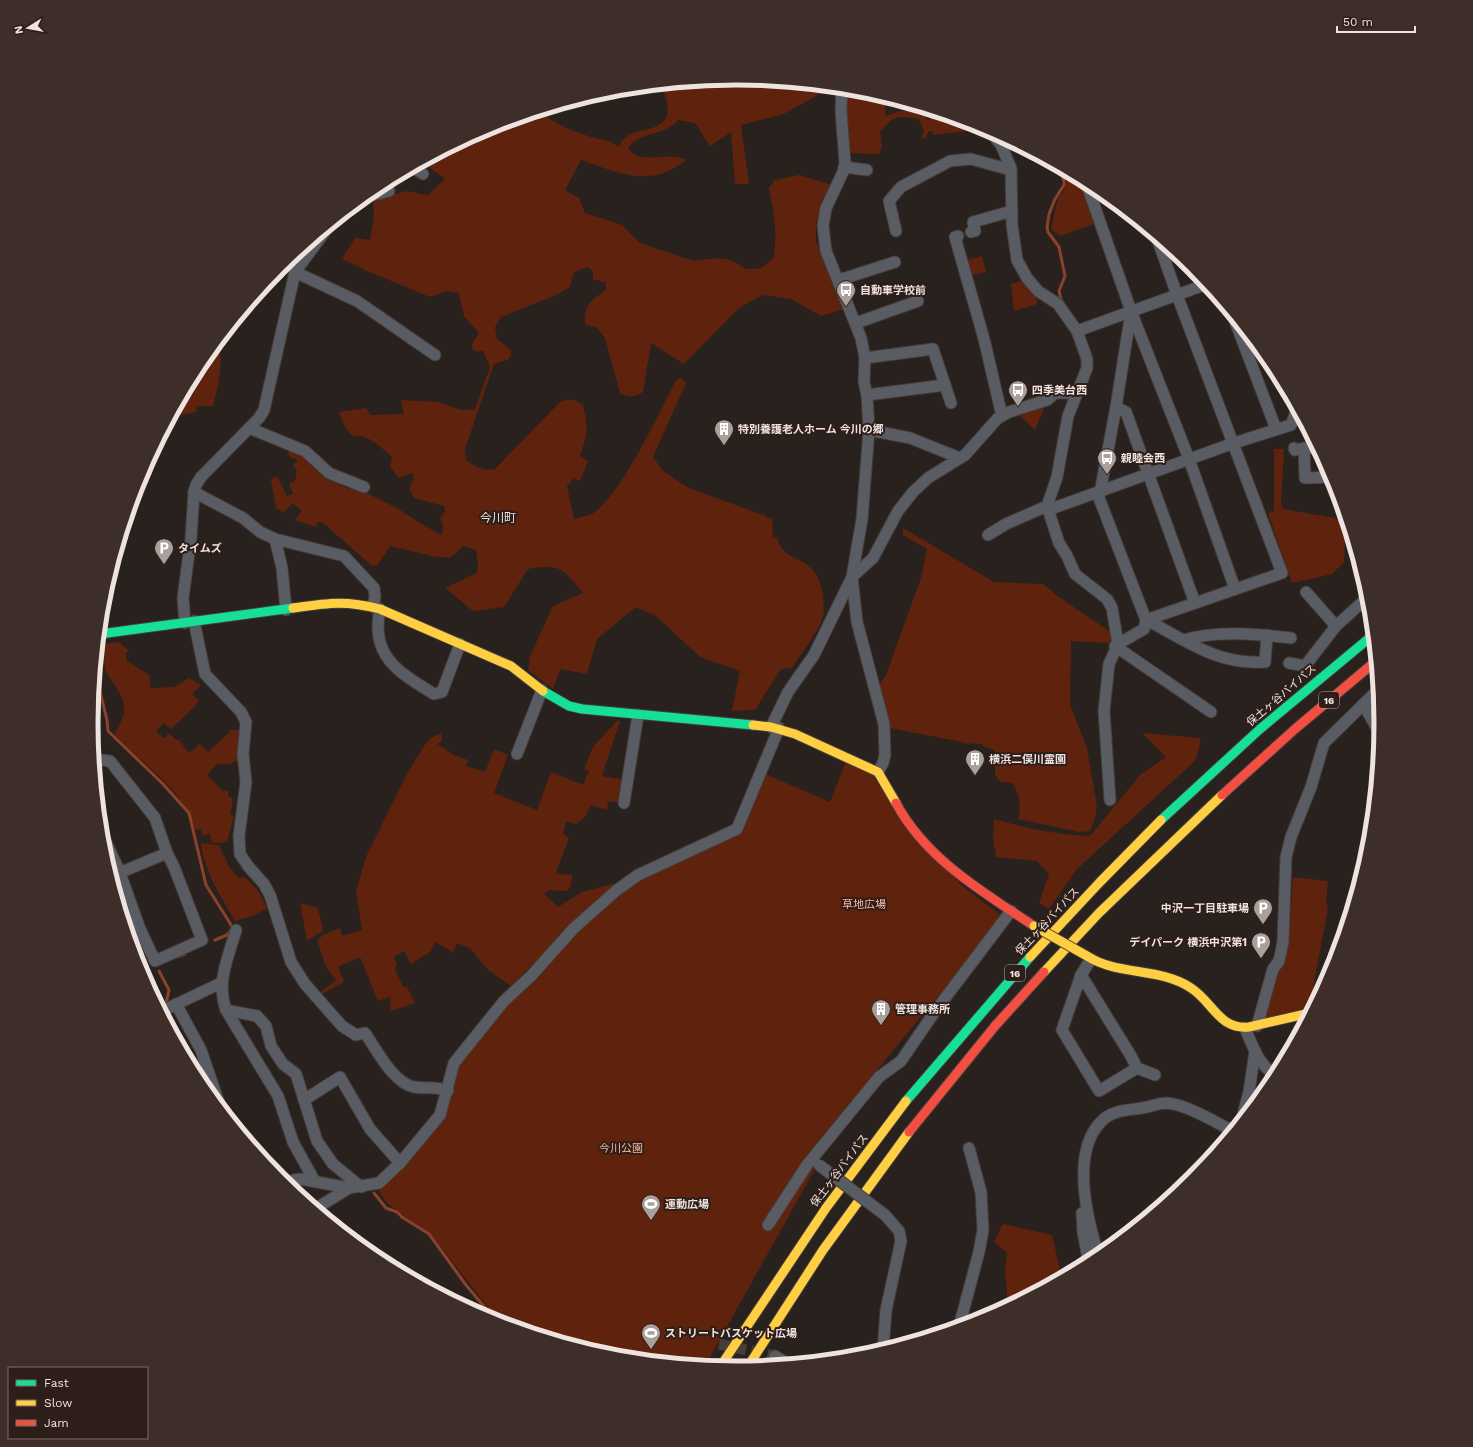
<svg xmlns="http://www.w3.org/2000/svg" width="1473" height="1447" viewBox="0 0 1473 1447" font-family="'Work Sans','Noto Sans JP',sans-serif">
  <rect width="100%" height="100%" fill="#29211e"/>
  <g fill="#5f220d">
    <path d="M737,78L834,88L825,91L784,114L741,125L749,184H735L731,132L710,146L695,123L678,120C666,136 639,131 628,148C641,167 670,150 686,160C651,189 619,173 581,160L565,190L579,198L585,213L622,225L640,243L694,261L718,258L731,260L746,269H754L761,268L773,259C778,234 774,213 769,188L775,180L799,175L832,185L816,223V241L845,309L821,316L791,299L763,295L740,307L684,364L651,343L643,392C635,397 629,398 620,393L605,338L597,328L585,324C585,303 590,301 606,290V283L593,279V272L588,267L574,272L570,287L556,295L501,317L495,327L497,339L511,350V356L507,360L494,364L465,449L466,460C476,467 482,470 494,470L559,403C569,397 574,399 583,405C588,427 588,434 580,456L588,461L580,481L574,478L567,486L574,519C580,517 587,516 592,514C620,498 660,410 677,379L682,378L686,383L653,457L663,471L689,488L766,516V518H772L773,537L777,538C783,557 792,554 807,565C816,571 820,580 822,591C823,597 824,605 824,612C822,627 800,655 792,668L781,669L755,710L732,711L740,671L700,657L656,616L636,607L597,639L587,674L560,669L553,689L528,670L530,656L553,606L583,593C562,568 561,564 528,569L504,607L473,611L445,588L477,573L478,565L476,550L464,546L450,558L432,556L390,546L377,566L371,565L323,523L318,522L316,527L295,520L302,511L292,503L284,513L276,508L271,480L275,477L278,478L287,496L293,494L289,483L295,481L297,471L293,465L297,461L296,459L289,457L288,450L298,453L323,477L349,489L357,488L397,508L420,523L442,535L443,524L440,518L445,511L444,506L414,498L409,489L414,479L413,473L399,478L390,467L392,457C380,447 369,434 352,436L346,429L339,412L366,408L371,415L404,414L401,400L438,402L461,410L475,409L490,367L483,351H475L472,348V344L479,333L464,316L459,293L446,291L430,297L367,271L342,259L355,238L370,240L374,217L373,200L406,191L428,195L445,179L423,163L490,127L541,111C548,122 582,135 595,138C604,140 611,140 618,147C622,142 624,137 630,134C639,130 649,130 657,126C675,118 666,99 662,85Z"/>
    <path d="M845,89L863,90L886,98L885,116L900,111H921L928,121L933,116L936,119L942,115L977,125L982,129L934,135L932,131H929L926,137L921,140L924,131L919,119C896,116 896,114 880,132L882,147L879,154L848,153Z"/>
    <polygon points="611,90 616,90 616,99 595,101 586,98"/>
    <polygon points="1047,161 1078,178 1094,224 1060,236 1051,229 1058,198 1064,191 1067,179 1062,172"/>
    <polygon points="982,256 986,272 968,276 965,260"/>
    <polygon points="1025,280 1036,293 1037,304 1014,311 1011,284"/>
    <path d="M219,342C223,364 219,385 213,406H197L196,412L176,416L175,411L200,365Z"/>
    <polygon points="1046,403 1035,430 1020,416 1013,415"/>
    <polygon points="1274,449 1284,449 1281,504 1283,509 1346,520 1344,562 1332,574 1292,583 1268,513 1274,511"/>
    <path d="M903,528L994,582L1043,584L1059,597L1112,633V643L1071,641L1070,705L1087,748L1097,806L1095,818L1090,831L1079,832L1018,819C1022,809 1019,791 1012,783L1001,782L995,775V750L983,746L982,744L963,743L962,742L890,728L887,726L876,690L886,675L921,578L927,549L903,535Z"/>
    <path d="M119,642L129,651L126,653V660L149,675L151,688L174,687L189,678L201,685L192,694L199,700L194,707L171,729L164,723L156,732L164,738L169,733L176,740H179L189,753L200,744L208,752L229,733V730H242L240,762L234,761L231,764H217L207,775L223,791H228V796L233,799L230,814L234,816L227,842L212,843L210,834L202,836L201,829L195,830C185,790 142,764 115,735V732C134,705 120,694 106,672C103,668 105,651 104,644Z"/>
    <polygon points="617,721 620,721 602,776 625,780 621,803 608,801 607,810 591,805 585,817 576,824 566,821 563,834 569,838 556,872 559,874 572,875 571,886 567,891 550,890 544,894 558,907 582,892 617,883 584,913 511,986 488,970 470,948 457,943 453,953 436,942 430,952 411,964 404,951 394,957 397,965 395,969 403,987 407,987 415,1003 391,1011 390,997 378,1001 360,957 338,967 344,982 320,995 318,994 336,980 325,965 317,940 325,934 340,928 342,936 362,930 356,891 366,857 408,772 424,746 432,737 441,733 442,741 437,744 454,755 468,760 466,766 485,772 494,749 508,755 494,793 537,810 551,772 583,785 589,771 584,769 593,747"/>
    <path d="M1142,733L1201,738L1196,760L1076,870L1049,909L1039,903L1049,874L1037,861L996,857L993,839L994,819C1026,828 1057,835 1090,836L1140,775L1166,757Z"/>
    <polygon points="846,761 870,773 961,885 1003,917 803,1160 815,1169 705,1366 610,1357 500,1323 430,1233 411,1221 386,1202 377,1188 439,1124 456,1063 482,1033 580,930 607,905 642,878 679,859 743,832 765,774 830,802"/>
    <path d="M201,843L219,845L230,868L238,877L246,878L259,892L267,908L253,916L235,921C221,897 204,871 201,843Z"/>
    <polygon points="1293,877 1328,881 1326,902 1328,908 1314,983 1312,1008 1265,1019 1277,972 1282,964 1289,937"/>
    <polygon points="300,903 318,908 323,931 307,941"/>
    <polygon points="1003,1224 1052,1235 1060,1270 1069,1274 1008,1307 1005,1269 1007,1253 994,1242"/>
  </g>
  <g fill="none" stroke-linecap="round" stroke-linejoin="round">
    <g stroke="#8b412a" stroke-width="3">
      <polyline points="1048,167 1062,176 1064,181 1064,185 1055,199 1049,214 1047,228 1048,232 1059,247 1065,276 1059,291 1062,303"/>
      <polyline points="96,675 107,720 108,731 163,784 189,813 206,885 233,928 227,935 215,940"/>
      <polyline points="177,957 185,954"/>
      <polyline points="159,971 169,990 166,1004"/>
      <polyline points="374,1193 386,1208 397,1212 402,1217 429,1234 466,1285 497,1322"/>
    </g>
    <polyline stroke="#473e3b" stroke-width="11" stroke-dasharray="11 5.5" stroke-linecap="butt" points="719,1344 775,1356"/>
    <defs>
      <g id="street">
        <polyline points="988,129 1001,145 1011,168 1012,225 1017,260 1027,278 1038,291 1058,304 1077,331 1087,359 1087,368 1068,416 1057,477 1047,506 1059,543 1067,556 1075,574 1107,599 1112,608 1118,644 1109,664 1104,711 1110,800"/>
        <polyline points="844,167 867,170"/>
        <polyline points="414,168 423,174"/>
        <polyline points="1086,182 1131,311 1189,459 1235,589"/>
        <polyline points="356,205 370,196 389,191"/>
        <polyline points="896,231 889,201 901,187 950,161 971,159 1011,170"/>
        <polyline points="971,232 975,231 973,222 1012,211"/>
        <polyline points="958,236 955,237 984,339 1002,416"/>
        <polyline points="295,272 357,301 435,355"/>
        <polyline points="839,280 895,262"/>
        <polyline points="1233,316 1276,429"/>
        <polyline points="856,323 918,301"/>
        <polyline points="1077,331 1207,284"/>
        <polyline points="865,358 933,349 951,403"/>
        <polyline points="867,395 945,385"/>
        <polyline points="1116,407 1126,412 1195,603"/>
        <polyline points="249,428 305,451 329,473 364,487"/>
        <polyline points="869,430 910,438 960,458"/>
        <polyline points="1294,448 1295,450 1304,448 1305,478 1333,477"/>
        <polyline points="1304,448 1318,448"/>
        <polyline points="194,492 243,518 260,532 275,539 344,556 374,588 375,597 373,607"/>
        <polyline points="1048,510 1234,443 1291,425 1297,409"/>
        <polyline points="1344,516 1344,514"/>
        <polyline points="988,535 1006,524 1047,506"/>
        <polyline points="275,539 282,568 286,610"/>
        <polyline points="1306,592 1336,626"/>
        <path d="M380,609C370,656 398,672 434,694L442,692L460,644"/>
        <polyline points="1146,620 1282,573 1177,295 1157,238"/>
        <path d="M1147,620C1186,641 1218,665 1265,662L1267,635"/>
        <path d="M194,621L205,674L241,712L246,722L243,754L246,782L239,836L240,854L248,866L264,884L270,895L291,962L305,984L342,1026L356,1035L365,1033C376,1049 394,1084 414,1087C426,1089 436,1086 448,1091"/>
        <polyline points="185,623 183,598 191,538 194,492 196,485 201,477 259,418 264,410 295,272 327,229"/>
        <path d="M1184,640C1216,630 1258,634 1291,638"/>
        <polyline points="1118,644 1144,629 1146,620 1099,498 1116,407 1131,312"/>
        <polyline points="1115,646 1211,712"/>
        <polyline points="1289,663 1305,666 1336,626 1369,596"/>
        <polyline points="1363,704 1381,735"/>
        <polyline points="771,727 788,692 814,655 852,577 862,519 869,430 867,395 864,382 865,358 861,338 826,251 823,226 826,208 843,172 845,163 841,111 842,88"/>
        <polyline points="517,754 542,690"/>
        <polyline points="95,763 101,760 110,761 155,818 167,853 174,867 202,940 155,961 140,929 120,873 102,833"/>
        <polyline points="878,772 883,763 885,755 884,724 857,622 852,577 873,558 898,511 913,492 928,478 965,455 998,418 1009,412 1047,400 1055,393 1077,393"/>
        <polyline points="624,803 638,715"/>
        <polyline points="112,876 167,853"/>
        <path d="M236,930C228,959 216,981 226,1010L278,1096L293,1142L314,1180"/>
        <polyline points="1091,959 1081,975 1131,1056 1137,1068 1155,1075"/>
        <polyline points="1081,975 1062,1030 1099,1091 1137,1068"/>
        <polyline points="176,1004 201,1050 220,1106"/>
        <polyline points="226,1010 257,1016 266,1026 271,1046 283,1064 296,1074 317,1141 333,1164 361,1187"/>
        <polyline points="162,1011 221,983"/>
        <polyline points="1257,1026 1273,969 1279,961 1283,942 1286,857 1291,837 1311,787 1324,743 1379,689"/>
        <path d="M1245,1028C1253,1047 1258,1064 1276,1076"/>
        <polyline points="304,1100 340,1077 370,1129 400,1163"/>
        <polyline points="1241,1122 1249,1092 1255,1051"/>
        <polyline points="286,1185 294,1180 301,1179 349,1188 379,1183 400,1163 440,1115 454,1063 504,1001 531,976 574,928 617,890 638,875 737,829 779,728"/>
        <polyline points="315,1209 349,1188"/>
        <polyline points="1082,1213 1083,1232 1089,1264"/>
        <polyline points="768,1225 807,1165 879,1077 901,1061 936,1010 1011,911"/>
        <path d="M1099,1257C1087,1219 1069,1148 1105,1118C1115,1110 1130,1110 1142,1108C1150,1107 1159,1103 1166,1103C1186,1104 1215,1122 1233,1131"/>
        <polyline points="959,1327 979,1252 983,1230 981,1192 969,1148"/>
        <polyline points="883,1350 886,1310 901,1241 899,1231 885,1215"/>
        <polyline points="775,1356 785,1362 792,1364"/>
      </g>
      <g id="fast">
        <polyline points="100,634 293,608"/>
        <polyline points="543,691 569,706 582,709 753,725"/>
        <polyline points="1161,820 1260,729 1373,635"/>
        <polyline points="906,1101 1030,957"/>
      </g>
      <g id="slow">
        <path d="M293,608C328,603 345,600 380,609L511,666L543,691"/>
        <polyline points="753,725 771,727 795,734 878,772 896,803"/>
        <path d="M1087,956C1118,976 1160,967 1191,988C1213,1002 1219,1030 1249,1027L1310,1013"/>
        <polyline points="1030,957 1100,882 1161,820"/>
        <polyline points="1044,972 1099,913 1222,795"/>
        <polyline points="720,1367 826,1208 906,1101"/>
        <polyline points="747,1368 823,1250 909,1132"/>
      </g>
      <g id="jam">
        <polyline points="1222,795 1295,729 1376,661"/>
        <path d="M896,803C926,859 983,892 1034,926"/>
        <polyline points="909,1132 995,1026 1044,972"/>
      </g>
    </defs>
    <use href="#street" stroke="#443d3a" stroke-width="13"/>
    <use href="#fast" stroke="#443d3a" stroke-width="11"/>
    <use href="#slow" stroke="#443d3a" stroke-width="11"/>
    <use href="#jam" stroke="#443d3a" stroke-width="11"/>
    <use href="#street" stroke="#5a5c63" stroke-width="11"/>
    <use href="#fast" stroke="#16e098" stroke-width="9"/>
    <use href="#slow" stroke="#ffcf43" stroke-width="9"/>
    <use href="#jam" stroke="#f24e42" stroke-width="9"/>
    <defs>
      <polyline id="street-bridge" points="819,1165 885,1215"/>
      <polyline id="slow-bridge" points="1034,926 1087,956"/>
    </defs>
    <use href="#street-bridge" stroke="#443d3a" stroke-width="13" stroke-linecap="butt"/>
    <use href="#slow-bridge" stroke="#443d3a" stroke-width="11" stroke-linecap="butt"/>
    <use href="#street-bridge" stroke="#5a5c63" stroke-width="11"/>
    <use href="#slow-bridge" stroke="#ffcf43" stroke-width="9"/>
  </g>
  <defs>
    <symbol id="bus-pin" viewBox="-11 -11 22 30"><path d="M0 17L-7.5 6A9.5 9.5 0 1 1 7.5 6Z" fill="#a99f9b" stroke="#2e1e19"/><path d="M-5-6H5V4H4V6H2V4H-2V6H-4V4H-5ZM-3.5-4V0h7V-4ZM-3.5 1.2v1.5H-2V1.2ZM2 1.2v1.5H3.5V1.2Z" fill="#fff"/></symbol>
    <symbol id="building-pin" viewBox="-11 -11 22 30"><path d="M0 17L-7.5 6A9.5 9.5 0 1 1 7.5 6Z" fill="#a99f9b" stroke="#2e1e19"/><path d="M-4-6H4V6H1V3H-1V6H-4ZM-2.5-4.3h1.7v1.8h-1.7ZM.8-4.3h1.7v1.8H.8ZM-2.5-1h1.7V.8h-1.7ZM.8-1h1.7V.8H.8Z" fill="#fff"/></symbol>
    <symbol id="parking-pin" viewBox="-11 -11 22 30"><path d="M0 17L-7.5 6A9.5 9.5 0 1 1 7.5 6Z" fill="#a99f9b" stroke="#2e1e19"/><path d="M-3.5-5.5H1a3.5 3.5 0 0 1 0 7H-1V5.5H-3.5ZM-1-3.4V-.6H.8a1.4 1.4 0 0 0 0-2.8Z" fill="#fff"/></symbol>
    <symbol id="stadium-pin" viewBox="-11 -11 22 30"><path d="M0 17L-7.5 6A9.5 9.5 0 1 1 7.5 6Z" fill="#a99f9b" stroke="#2e1e19"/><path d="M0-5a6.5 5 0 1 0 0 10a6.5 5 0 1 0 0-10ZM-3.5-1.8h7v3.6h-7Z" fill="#fff"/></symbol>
  </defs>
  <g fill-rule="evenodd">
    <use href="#bus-pin" x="835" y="279" width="22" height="30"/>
    <use href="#bus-pin" x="1007" y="379" width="22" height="30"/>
    <use href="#building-pin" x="713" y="418" width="22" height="30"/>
    <use href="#bus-pin" x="1096" y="447" width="22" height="30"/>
    <use href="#parking-pin" x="153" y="537" width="22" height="30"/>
    <use href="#building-pin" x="964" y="748" width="22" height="30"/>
    <use href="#parking-pin" x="1252" y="897" width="22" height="30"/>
    <use href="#parking-pin" x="1250" y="931" width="22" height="30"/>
    <use href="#building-pin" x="870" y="998" width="22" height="30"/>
    <use href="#stadium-pin" x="640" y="1193" width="22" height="30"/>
    <use href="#stadium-pin" x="640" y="1322" width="22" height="30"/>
  </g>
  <g text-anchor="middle" stroke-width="4" stroke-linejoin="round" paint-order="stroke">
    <g fill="#2e1e19" stroke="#b4a8a4" stroke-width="1">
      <rect x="1319" y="692" width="20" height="16" rx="3"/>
      <rect x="1005" y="965" width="20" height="16" rx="3"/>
    </g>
    <g font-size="10" font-weight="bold" fill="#eee3df">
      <text x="1329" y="704">16</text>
      <text x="1015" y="977">16</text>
    </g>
    <g font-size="11" font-weight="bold" fill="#eee3df" stroke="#2e1e19" text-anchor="start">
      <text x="860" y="294">自動車学校前</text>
      <text x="1032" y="394">四季美台西</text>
      <text x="738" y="433">特別養護老人ホーム 今川の郷</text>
      <text x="1121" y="462">親睦会西</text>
      <text x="178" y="552">タイムズ</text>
      <text x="989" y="763">横浜二俣川霊園</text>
      <text x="1249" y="912" text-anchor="end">中沢一丁目駐車場</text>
      <text x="1247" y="946" text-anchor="end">デイパーク 横浜中沢第1</text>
      <text x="895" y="1013">管理事務所</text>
      <text x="665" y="1208">運動広場</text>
      <text x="665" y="1337">ストリートバスケット広場</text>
    </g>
    <g font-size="11" fill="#eee3df" stroke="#2e1e19">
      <text transform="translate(1281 695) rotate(-41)" y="4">保土ヶ谷バイパス</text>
      <text transform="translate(1047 921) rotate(-47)" y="4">保土ヶ谷バイパス</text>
      <text transform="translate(839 1170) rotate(-53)" y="4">保土ヶ谷バイパス</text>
    </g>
    <g font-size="11" fill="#fcb7a1" stroke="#2e1e19">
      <text x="864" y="908">草地広場</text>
      <text x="621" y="1152">今川公園</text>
    </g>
    <g font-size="12" fill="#eee3df" stroke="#2e1e19">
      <text x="498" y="522">今川町</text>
    </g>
  </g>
  <path d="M0 0H1473V1447H0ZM98 723a638 638 0 1 1 1276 0a638 638 0 1 1-1276 0Z" fill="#3d2e29" fill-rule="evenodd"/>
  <path fill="none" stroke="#eee3df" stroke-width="5" d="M98 723a638 638 0 1 1 1276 0a638 638 0 1 1-1276 0Z"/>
  <rect x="8" y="1367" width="140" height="72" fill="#2e1e19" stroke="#7b6d68"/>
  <rect x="16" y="1380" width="20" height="6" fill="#16e098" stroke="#7b6d68"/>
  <text x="44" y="1387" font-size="12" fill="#eee3df">Fast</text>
  <rect x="16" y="1400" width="20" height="6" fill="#ffcf43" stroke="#7b6d68"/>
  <text x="44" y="1407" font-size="12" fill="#eee3df">Slow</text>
  <rect x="16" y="1420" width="20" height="6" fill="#f24e42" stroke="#7b6d68"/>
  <text x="44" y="1427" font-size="12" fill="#eee3df">Jam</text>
  <g transform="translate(28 28) rotate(259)" stroke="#2e1e19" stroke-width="3" paint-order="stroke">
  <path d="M0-3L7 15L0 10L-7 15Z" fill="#eee3df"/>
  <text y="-6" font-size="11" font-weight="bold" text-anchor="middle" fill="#eee3df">N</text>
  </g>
  <path d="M1337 26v6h78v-6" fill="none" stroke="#eee3df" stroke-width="2"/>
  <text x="1343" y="26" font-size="12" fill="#eee3df" stroke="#2e1e19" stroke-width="3" paint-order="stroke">50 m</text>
</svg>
